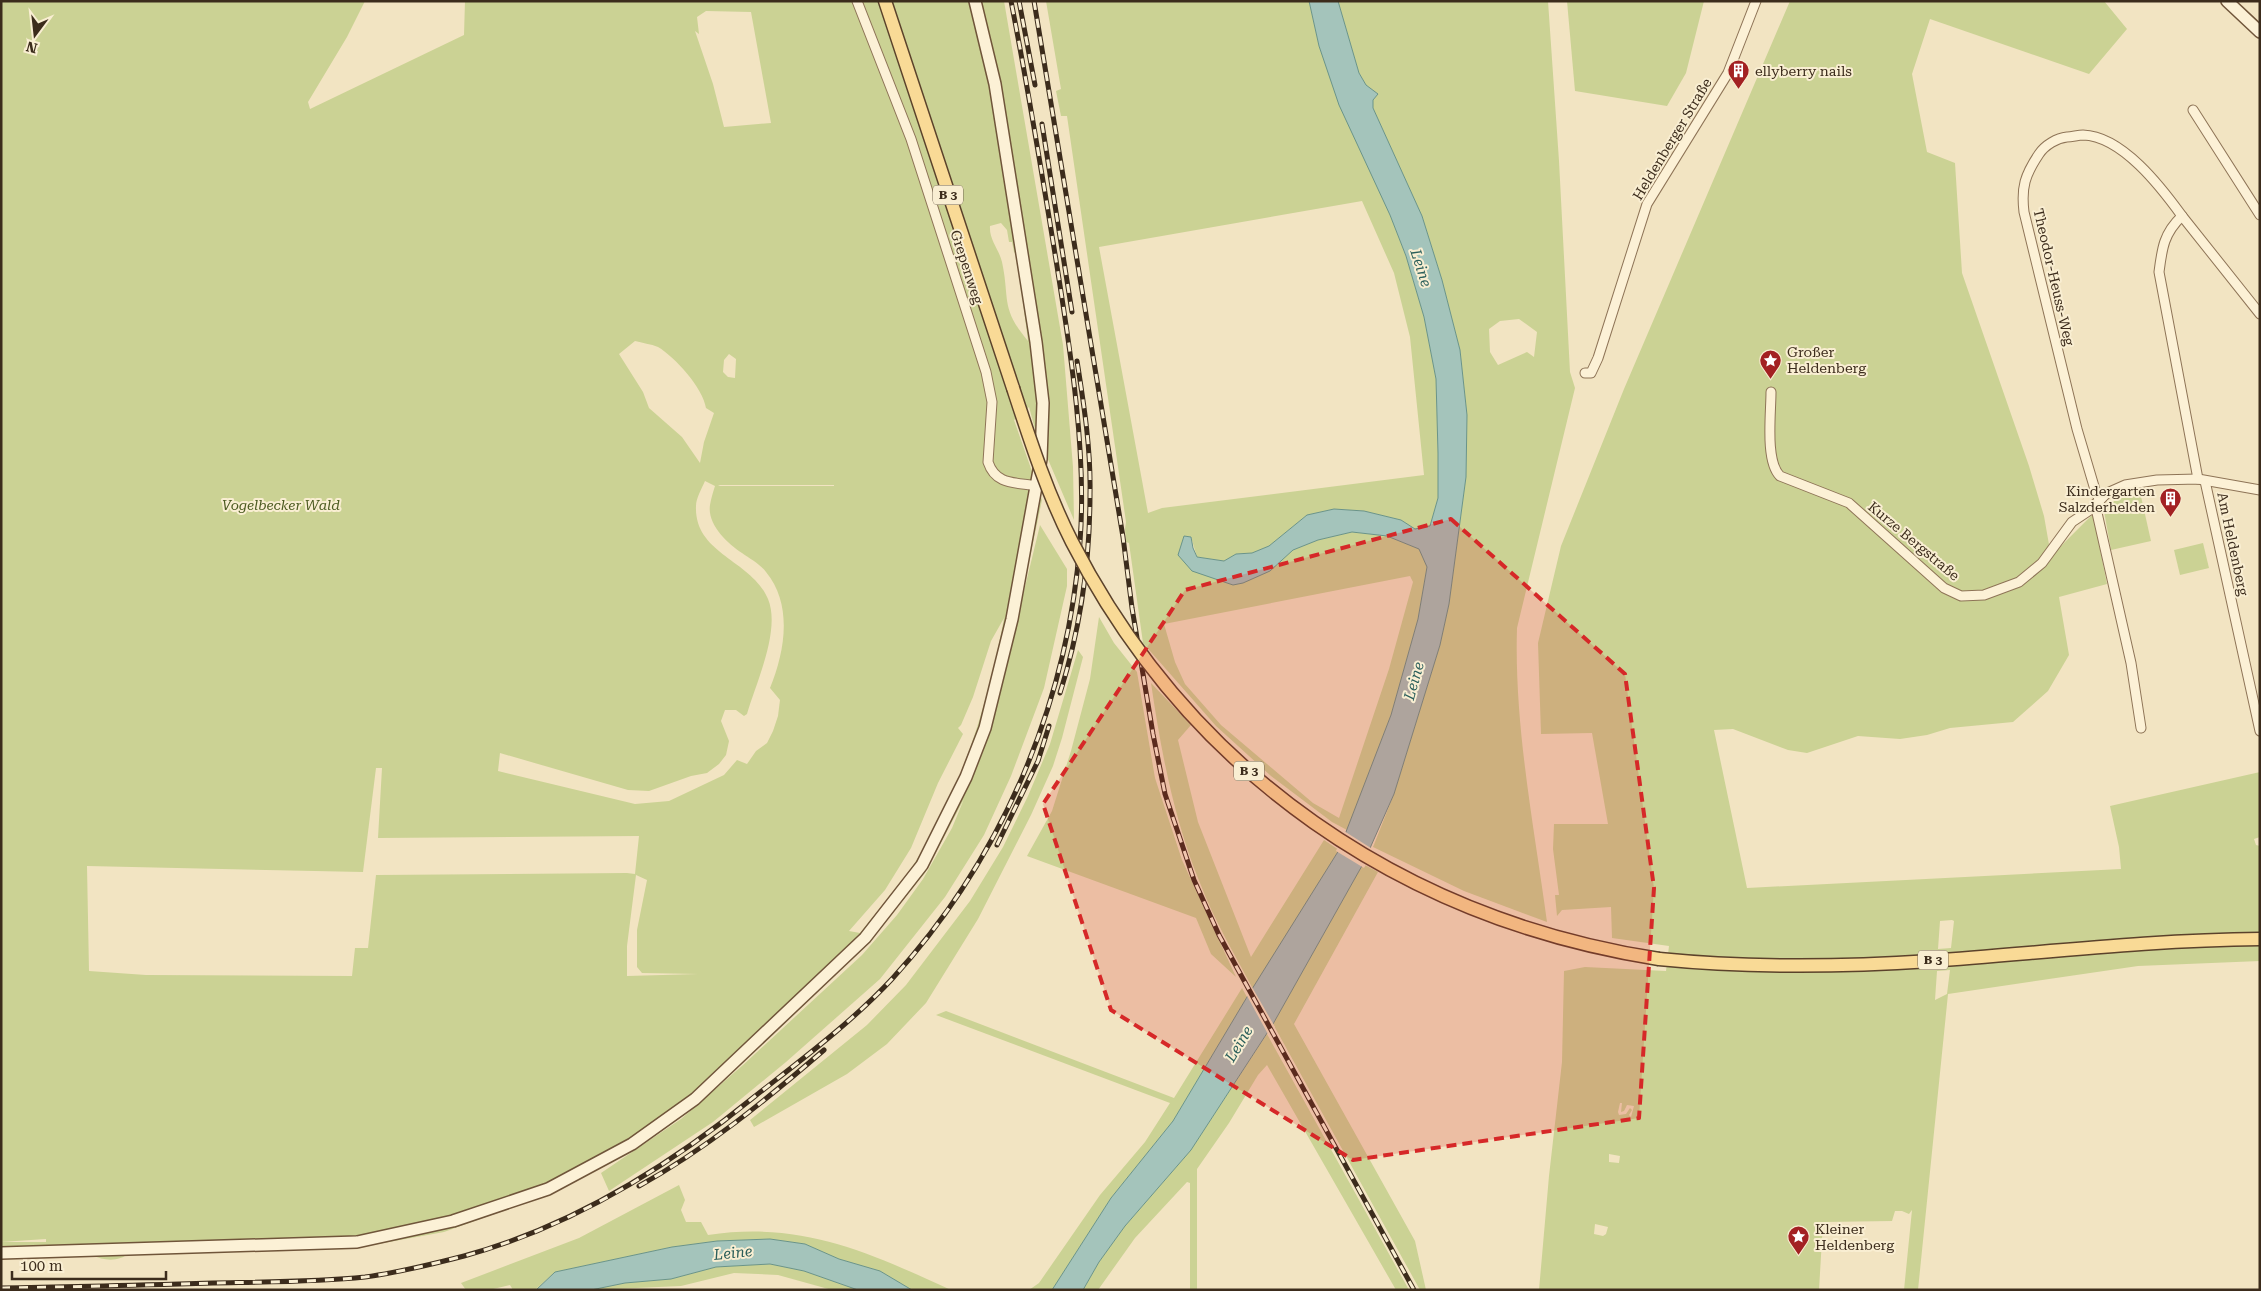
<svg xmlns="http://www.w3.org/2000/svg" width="2261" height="1291" viewBox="0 0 2261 1291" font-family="'Roboto Serif',serif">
  <rect width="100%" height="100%" fill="#f2e4c2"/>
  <g fill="#cbd294" fill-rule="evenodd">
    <path d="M1,1H365L347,37L308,102L310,109L464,35L465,1H1004L1063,345L1073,467L1074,520L1035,429L1029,407L1014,420L1042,500L1016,624L1040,525L1067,569V586L1044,688L1011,776L984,835L945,897L880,979L786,1062L713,1122L609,1191L601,1173L681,1119L743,1065L862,955L897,915L923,879L952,828L964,799L925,873L867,944L702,1100L631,1151L544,1196L444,1232L356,1248L129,1253C119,1262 104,1261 92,1255L1,1259V1242H46V1239L1,1242ZM706,11L751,12L771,123L724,127L713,84L695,31L699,34L697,17ZM1001,223L1007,230L1009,242H1012L1014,252L1017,255L1028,341C1000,308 1010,299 1002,262C999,249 989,240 990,226ZM635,341C642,343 651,344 658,347C675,357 703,388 706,408L714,413L704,442L700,463L682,437L649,408L643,392L619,354ZM729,354L736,359L735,378L728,377L723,372L724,360ZM705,481L715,486C713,492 711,499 710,505C707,524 727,543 742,553C750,559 759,563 766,572C793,605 785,651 770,688L780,700L778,716L773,731L767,743L756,751L747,764L737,760L724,775L669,801L635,804L498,771L500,753L628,790L649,791L691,776L707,773L719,764L726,755L729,741L721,721L725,710H736L744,716L747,714C756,683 781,630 768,599C752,560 694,554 696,506C696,498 702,488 705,481ZM720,485H834V486H718ZM1004,618C990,697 961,793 916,861C900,886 879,909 860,933L849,931L885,890L911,848L938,783L963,734L958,728L961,725L973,697L991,641ZM376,768H382L378,838L639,836L635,874L627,873L376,875L368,948H355L352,976L146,975L89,971L87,866L363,872ZM636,875L647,880L637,930V967L642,973L698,974L627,976V946Z"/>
    <path d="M1046,1H1309L1319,46L1390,215L1406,256L1424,317L1436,379L1438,453V498L1430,526L1415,529L1401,520L1364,511L1334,509L1307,515L1269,546L1252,553L1236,554L1224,561L1197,557L1191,537L1184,536L1179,555L1193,571H1270L1293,550L1318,540L1352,532L1387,536L1419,549L1427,567L1418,619L1391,715L1347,830L1332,822L1271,776L1216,726L1143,643L1129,543L1126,542L1125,529L1126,522L1067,116H1061L1056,91L1061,89ZM1362,201L1394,273L1410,337L1424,475L1162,508L1148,513L1099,247ZM1410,576L1413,582L1389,669L1339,818L1313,803L1221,725L1185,684L1175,662L1164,624Z"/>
    <path d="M1338,1H1548L1559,161L1570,372L1575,388L1517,628C1514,725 1534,826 1547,922L1464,891L1373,847L1394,794L1440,645L1449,604L1466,477L1467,415L1460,350L1442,280L1422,216L1373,108V100L1378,94L1366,85L1359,73ZM1519,319L1537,332L1534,357L1527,352L1498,365L1490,352L1489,329L1500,321Z"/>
    <polygon points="1567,1 1704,1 1686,73 1667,106 1575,91"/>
    <path d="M1790,1H2104L2127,29L2089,74L1930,19L1912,74L1927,152L1955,163L1962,273L2029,466L2044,516L2051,556L2093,514L2107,584L2059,597L2069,655L2048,691L2013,722L1950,728L1927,735L1900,739L1858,736L1807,753L1788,750L1733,729L1714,730L1747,888L2121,869L2119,847L2110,806L2260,772V837L2254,839L2256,845L2260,846V961L2138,966L1948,994L1918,1290H1904L1912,1210L1909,1214L1902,1211H1895L1892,1221L1823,1222L1819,1290H1539L1549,1176L1562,1062L1564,971L1585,967L1666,971L1669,946L1612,938L1611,907L1562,910L1557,916L1555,895H1559L1553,849L1554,824H1608L1592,733L1541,734L1538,643L1561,546L1624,389ZM1952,920L1954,921L1951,948L1938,949L1940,921ZM1950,970L1947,994L1935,1000L1937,971ZM1620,1103H1622L1621,1112L1624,1111L1627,1105L1634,1106L1631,1117L1629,1115L1632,1110L1630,1108L1626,1114L1619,1115L1618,1112ZM1609,1154L1620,1156L1619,1163L1609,1162ZM1595,1224L1608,1227L1606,1234L1603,1236L1594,1234Z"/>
    <polygon points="2140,492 2151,541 2111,550 2104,511 2116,499"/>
    <polygon points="2203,543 2209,568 2180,575 2174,550"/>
    <polygon points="1099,617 1114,643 1137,672 1155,778 1182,860 1236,977 1211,954 1196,918 1027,856 1052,811 1071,751 1090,679"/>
    <polygon points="1078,650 1083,657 1062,738 1053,766 1031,815 978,919 926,1003 887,1044 847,1074 754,1127 750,1120 867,1025 906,985 970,901 1003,847 1028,796 1050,744"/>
    <path d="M1151,683L1191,725L1178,740L1198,822L1251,957L1324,840L1339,850L1253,989C1235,955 1214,920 1200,883C1174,820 1161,751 1151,683Z"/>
    <polygon points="1363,864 1378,872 1294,1024 1415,1241 1426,1290 1420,1290 1273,1024"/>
    <polygon points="1242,988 1247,997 1173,1121 1111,1198 1052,1290 1029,1290 1039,1283 1100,1195 1145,1142 1170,1103 936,1015 946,1011 1174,1098"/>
    <polygon points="1267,1034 1409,1290 1396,1290 1267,1065 1258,1075 1229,1123 1197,1169 1197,1290 1190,1290 1190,1183 1187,1182 1135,1238 1098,1290 1083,1290 1099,1262 1125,1226 1191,1150"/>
    <path d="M679,1185L685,1200L681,1210L686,1222H701L708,1235C802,1221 868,1252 951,1290H912L880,1271L839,1259L805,1244L770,1239L717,1241L672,1247L555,1272L535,1290H513L510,1285L489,1290H466L461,1283L579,1238Z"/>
    <polygon points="770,1264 804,1271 858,1290 832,1290 778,1275 734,1273 681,1286 591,1290 625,1283 671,1279 716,1267"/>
  </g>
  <g fill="#a4c4bb" stroke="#6a9489">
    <polygon points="1309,1 1338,1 1359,73 1366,85 1378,94 1373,100 1373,108 1422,216 1442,280 1460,350 1467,415 1466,477 1449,604 1440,645 1394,794 1363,864 1273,1024 1191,1150 1125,1226 1099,1262 1083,1290 1052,1290 1111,1198 1173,1121 1247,997 1339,850 1391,715 1418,619 1427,567 1419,549 1387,536 1352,532 1318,540 1293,550 1270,571 1243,583 1233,585 1192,571 1178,555 1184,536 1191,537 1193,548 1197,557 1224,561 1236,554 1252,553 1269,546 1307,515 1334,509 1364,511 1401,520 1415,529 1430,526 1438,498 1438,453 1436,379 1424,317 1406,256 1390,215 1339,105 1319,46"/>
    <polygon points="770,1239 805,1244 839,1259 880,1271 912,1290 858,1290 804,1271 770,1264 716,1267 671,1279 625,1283 591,1290 536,1290 555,1272 672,1247 717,1241"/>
  </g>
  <g fill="#f2e4c2">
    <polygon points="1344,831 1374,850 1364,868 1336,851"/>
    <polygon points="1252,987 1275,1027 1269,1036 1246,994"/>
  </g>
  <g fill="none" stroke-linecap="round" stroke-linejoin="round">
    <defs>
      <g id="street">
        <path d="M857,1L911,139L986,372L992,402L988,462C996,486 1016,482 1038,486"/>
        <polyline points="2193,110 2260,215"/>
        <polyline points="2182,216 2260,314"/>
        <polyline points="1585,373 1591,373 1598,358 1647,204 1728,73 1756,1"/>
        <path d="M1771,392C1771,414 1765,461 1780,476L1849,503L1944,588L1961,596L1984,595L2019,582L2042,563L2072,522L2090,510L2107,493L2125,485L2157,480L2198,479L2260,490"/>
        <polyline points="2205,481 2260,731"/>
        <path d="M2100,500L2096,493L2077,429L2024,212C2021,187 2025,175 2039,154C2045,145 2057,138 2067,137C2072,137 2078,135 2083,135C2122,136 2161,187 2182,216C2164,233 2162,248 2159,272L2198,479"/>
        <polyline points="2095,504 2131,663 2141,728"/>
      </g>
      <g id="secondary">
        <polyline points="2227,1 2260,32"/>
        <polyline points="1,1253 357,1242 453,1221 548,1189 632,1144 695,1099 865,938 922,865 966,777 985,728 1012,619 1041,459 1043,403 1036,342 995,84 975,1"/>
      </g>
      <g id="primary">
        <polyline points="885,1 1013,388"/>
        <path d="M1659,959C1749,968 1840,967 1931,961C2041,953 2150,940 2260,939"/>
      </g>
    </defs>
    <use href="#street" stroke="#8e7457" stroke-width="11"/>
    <use href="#secondary" stroke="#70553a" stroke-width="14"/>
    <use href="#primary" stroke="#5b422b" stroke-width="15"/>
    <use href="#street" stroke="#fcf1d6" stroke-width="9"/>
    <use href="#secondary" stroke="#fcf1d6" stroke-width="11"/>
    <use href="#primary" stroke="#f9da96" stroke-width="12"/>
    <defs>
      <g id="rail">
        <polyline points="1019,1 1035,85"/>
        <polyline points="1034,1 1123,537 1132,608 1153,734 1165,794 1194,880 1219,935 1414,1290"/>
        <polyline points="1042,124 1072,312"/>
        <path d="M1060,693C1080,630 1090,560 1090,494C1091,450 1084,405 1077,361"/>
        <polyline points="997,845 1038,761 1049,726"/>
        <path d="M639,1186C706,1149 766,1100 824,1050"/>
        <path d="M1,1288C72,1287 143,1285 213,1283C263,1282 315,1282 365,1277C396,1273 433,1264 464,1256C571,1227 668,1167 754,1097C801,1060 851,1023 892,979C1002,859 1068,703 1080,542C1087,452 1070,348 1056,260C1042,174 1028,87 1011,1"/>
      </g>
    </defs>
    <use href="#rail" stroke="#3c2c1c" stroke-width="5"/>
    <use href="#rail" stroke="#f9eed2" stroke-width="3" stroke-dasharray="9" stroke-linecap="butt"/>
    <defs>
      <path id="primary-bridge" d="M1013,388C1030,440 1047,493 1072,542C1191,774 1403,919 1659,959"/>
    </defs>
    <use href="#primary-bridge" stroke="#5b422b" stroke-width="15" stroke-linecap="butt"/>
    <use href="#primary-bridge" stroke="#f9da96" stroke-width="12"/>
  </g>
  <path fill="#d62828" fill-opacity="0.2" stroke="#d62828" stroke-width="4" stroke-dasharray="10 6" stroke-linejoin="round" d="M1451,519L1625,674L1654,888L1639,1118L1353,1160L1111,1010L1043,804L1185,590Z"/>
  <defs>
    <symbol id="building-pin" viewBox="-11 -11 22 30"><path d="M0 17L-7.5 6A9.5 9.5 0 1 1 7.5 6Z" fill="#a32122" stroke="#f9eed2"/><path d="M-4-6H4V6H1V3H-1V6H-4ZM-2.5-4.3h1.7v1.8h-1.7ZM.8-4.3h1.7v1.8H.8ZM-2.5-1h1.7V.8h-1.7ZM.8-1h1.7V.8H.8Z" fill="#fff"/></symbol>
    <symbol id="sight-pin" viewBox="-11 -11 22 30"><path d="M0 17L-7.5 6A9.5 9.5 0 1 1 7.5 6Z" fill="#a32122" stroke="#f9eed2"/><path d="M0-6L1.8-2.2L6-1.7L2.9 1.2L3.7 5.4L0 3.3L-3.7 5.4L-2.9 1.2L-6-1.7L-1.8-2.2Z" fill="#fff"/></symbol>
  </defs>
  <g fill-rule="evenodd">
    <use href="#building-pin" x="1726" y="58" width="25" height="34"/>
    <use href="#sight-pin" x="1758" y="348" width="25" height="34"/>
    <use href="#building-pin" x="2158" y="486" width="25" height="34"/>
    <use href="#sight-pin" x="1786" y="1224" width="25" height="34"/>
  </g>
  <g text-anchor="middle" stroke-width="4" stroke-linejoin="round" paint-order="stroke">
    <g fill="#f9eed2" stroke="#756653" stroke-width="1">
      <rect x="933" y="185.5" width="30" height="19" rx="4"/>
      <rect x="1234" y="761.5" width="30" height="19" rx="4"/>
      <rect x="1918" y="950.5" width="30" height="19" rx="4"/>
    </g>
    <g font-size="12" font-weight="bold" fill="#3c2c1c">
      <text x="948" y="199">B 3</text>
      <text x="1249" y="775">B 3</text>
      <text x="1933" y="964">B 3</text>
    </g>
    <g font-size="14" fill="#3c2c1c" stroke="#f9eed2" text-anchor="start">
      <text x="1755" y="76">ellyberry nails</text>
      <text x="1787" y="357">Großer<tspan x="1787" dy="16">Heldenberg</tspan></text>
      <text x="2155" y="496" text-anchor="end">Kindergarten<tspan x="2155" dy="16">Salzderhelden</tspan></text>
      <text x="1815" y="1234">Kleiner<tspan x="1815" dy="16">Heldenberg</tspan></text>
    </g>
    <g font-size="14" fill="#3c2c1c" stroke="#f9eed2">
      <text transform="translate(1672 139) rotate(-59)" y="5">Heldenberger Straße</text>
      <text transform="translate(967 267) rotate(72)" y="5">Grepenweg</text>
      <text transform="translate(2054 277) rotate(77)" y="5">Theodor-Heuss-Weg</text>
      <text transform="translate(1914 541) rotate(40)" y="5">Kurze Bergstraße</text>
      <text transform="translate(2233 544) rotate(78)" y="5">Am Heldenberg</text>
    </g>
    <g font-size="14" font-style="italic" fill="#4c5b21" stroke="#f9eed2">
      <text x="281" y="510">Vogelbecker Wald</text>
    </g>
    <g font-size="15" font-style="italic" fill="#2a5e5a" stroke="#f9eed2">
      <text transform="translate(1421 268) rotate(72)" y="5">Leine</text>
      <text transform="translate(1414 681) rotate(-74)" y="5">Leine</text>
      <text transform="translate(1239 1044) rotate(-59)" y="5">Leine</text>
      <text transform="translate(733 1253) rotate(-6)" y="5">Leine</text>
    </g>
  </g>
  <rect width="2261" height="1291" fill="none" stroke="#3c2c1c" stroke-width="5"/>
  <g transform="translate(35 35) rotate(195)" stroke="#f9eed2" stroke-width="4" paint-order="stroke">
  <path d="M0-4L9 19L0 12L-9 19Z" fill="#3c2c1c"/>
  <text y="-8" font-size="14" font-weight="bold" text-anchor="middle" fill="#3c2c1c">N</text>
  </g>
  <path d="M12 1271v8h154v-8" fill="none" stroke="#3c2c1c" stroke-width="2.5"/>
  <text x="20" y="1271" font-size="15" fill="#3c2c1c" stroke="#f9eed2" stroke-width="4" paint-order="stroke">100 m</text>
</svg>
